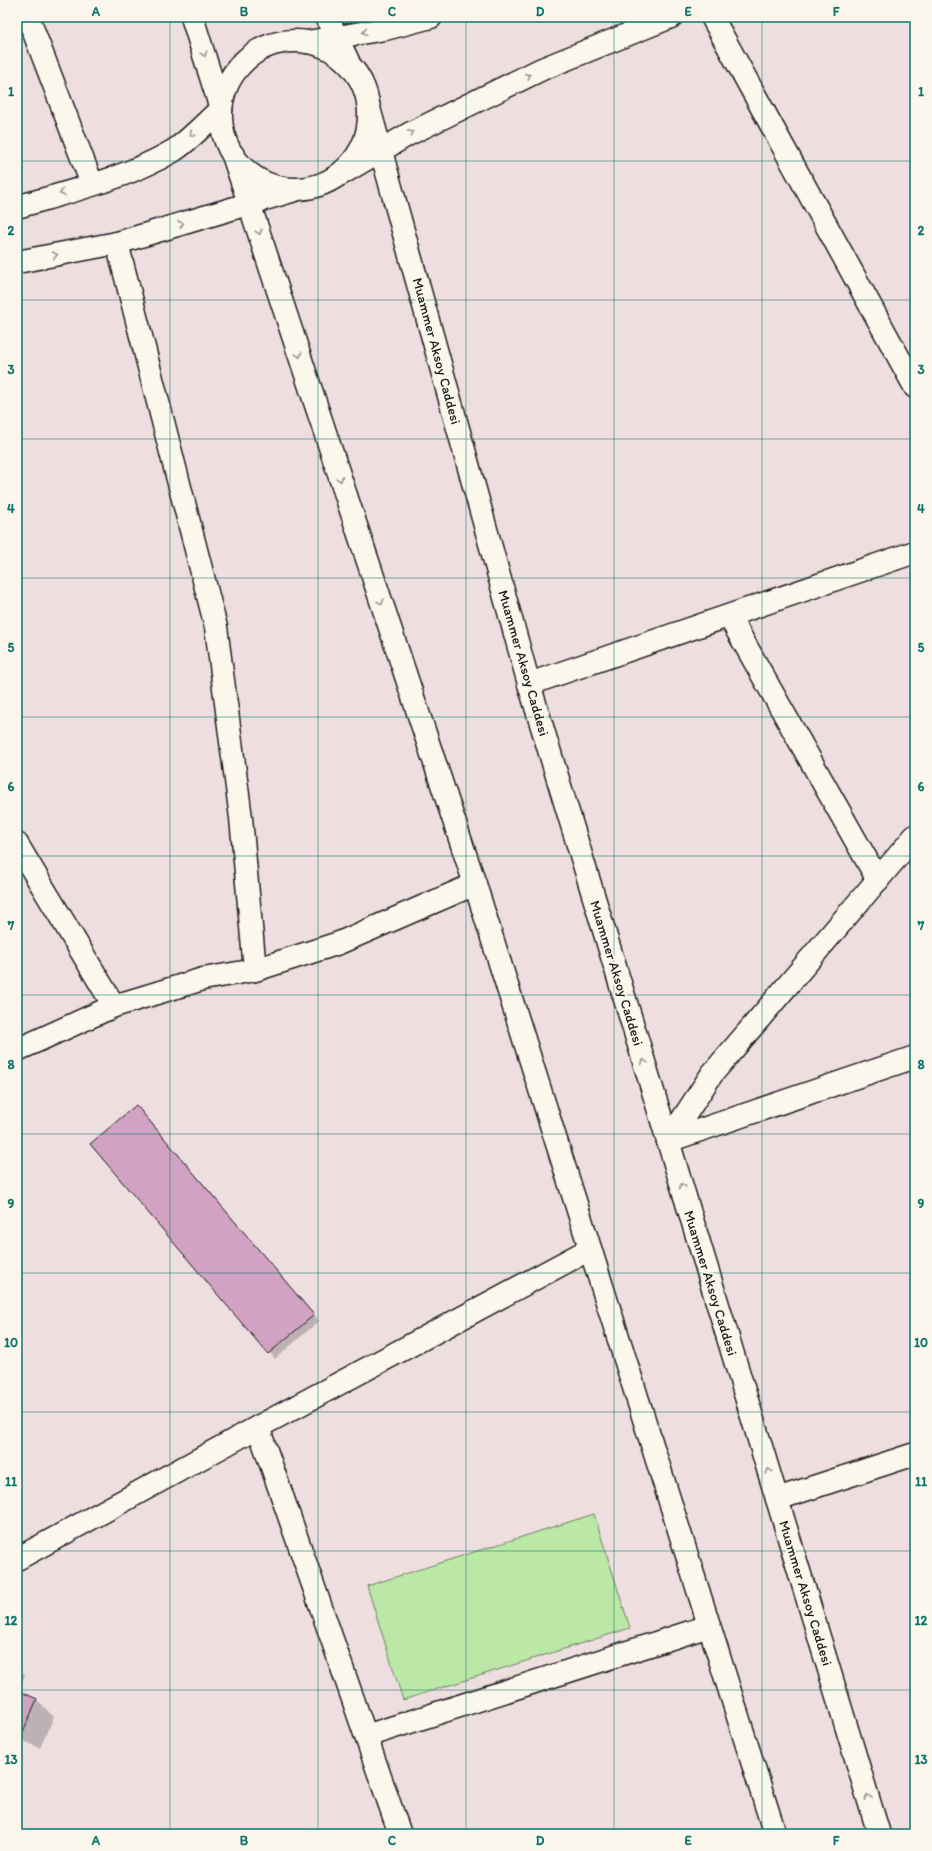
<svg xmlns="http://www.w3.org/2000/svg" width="932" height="1851" viewBox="0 0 932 1851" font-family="Itim,sans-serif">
  <rect width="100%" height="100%" fill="#eedee0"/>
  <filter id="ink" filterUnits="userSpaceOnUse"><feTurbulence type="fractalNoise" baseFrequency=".025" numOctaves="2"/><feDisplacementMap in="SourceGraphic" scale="8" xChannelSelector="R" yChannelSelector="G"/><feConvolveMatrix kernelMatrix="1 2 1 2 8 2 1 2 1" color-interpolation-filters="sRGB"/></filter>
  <g filter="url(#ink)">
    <polygon fill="#bbe8a6" stroke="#6c8261" points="594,1514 630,1628 403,1700 367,1586"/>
    <g fill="#0003">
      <polygon points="142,1112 319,1321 275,1359 92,1144"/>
      <polygon points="17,1667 25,1675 18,1692 37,1700 54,1717 40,1748 19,1739 17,1744"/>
      <polygon points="17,1767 21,1771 17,1781"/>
    </g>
    <g fill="#d1a2c3" stroke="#1c1c1c">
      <polygon points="136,1105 314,1315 268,1354 90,1144"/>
      <polygon points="17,1690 37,1699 23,1732 17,1729"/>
    </g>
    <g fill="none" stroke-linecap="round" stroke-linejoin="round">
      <defs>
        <g id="minor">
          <polyline points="28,17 92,184"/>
          <polyline points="712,17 915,387"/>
          <polyline points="307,42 385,29 431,17"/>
          <polyline points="341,174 409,134 542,69 671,17"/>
          <path d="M17,207C68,192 127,178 173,151C189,141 206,122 221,109"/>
          <polyline points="17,262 117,243 295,190"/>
          <polyline points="729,616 878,880"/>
          <polyline points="529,684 915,552"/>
          <polyline points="17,844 114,1006"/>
          <polyline points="255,970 339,943 475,884"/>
          <polyline points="17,1050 114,1006 203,979 255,970 241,818 216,627 117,243"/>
          <polyline points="668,1141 712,1074 915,836"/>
          <polyline points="668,1141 915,1057"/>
          <polyline points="258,1427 400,1834"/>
          <polyline points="777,1499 915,1454"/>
          <polyline points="17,1559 258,1427 590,1249"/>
          <polyline points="366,1736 709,1626"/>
        </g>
        <g id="major">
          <polyline points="192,17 221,109"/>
          <polyline points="327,17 348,61"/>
          <circle cx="295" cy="115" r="74"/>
          <polyline points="369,108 529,684 879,1834"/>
          <polyline points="233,155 475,884 775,1834"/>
        </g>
      </defs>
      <use href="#minor" stroke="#1c1c1c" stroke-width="25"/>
      <use href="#major" stroke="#1c1c1c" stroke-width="25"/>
      <use href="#minor" stroke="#fbf7ec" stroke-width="22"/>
      <use href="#major" stroke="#fbf7ec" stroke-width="22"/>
    </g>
    <defs><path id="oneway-chevron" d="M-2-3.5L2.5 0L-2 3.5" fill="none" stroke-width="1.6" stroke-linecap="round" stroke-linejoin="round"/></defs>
    <g stroke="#97948e">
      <use href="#oneway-chevron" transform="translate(365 32) rotate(170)"/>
      <use href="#oneway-chevron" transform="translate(204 54) rotate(72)"/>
      <use href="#oneway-chevron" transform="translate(528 76) rotate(-26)"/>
      <use href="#oneway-chevron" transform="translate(411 133) rotate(-28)"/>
      <use href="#oneway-chevron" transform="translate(192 134) rotate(139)"/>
      <use href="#oneway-chevron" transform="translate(62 193) rotate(163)"/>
      <use href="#oneway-chevron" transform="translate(181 224) rotate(-16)"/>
      <use href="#oneway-chevron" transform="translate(259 232) rotate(72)"/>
      <use href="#oneway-chevron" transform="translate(55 255) rotate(-11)"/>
      <use href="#oneway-chevron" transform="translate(299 355) rotate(72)"/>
      <use href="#oneway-chevron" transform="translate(340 479) rotate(72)"/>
      <use href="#oneway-chevron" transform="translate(381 602) rotate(72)"/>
      <use href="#oneway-chevron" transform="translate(644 1062) rotate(-107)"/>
      <use href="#oneway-chevron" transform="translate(682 1186) rotate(-107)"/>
      <use href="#oneway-chevron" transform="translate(769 1471) rotate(-107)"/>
      <use href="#oneway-chevron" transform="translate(868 1797) rotate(-107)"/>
    </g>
  </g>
  <path fill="none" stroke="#0f766e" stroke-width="1" stroke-opacity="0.55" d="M170,17V1834M318,17V1834M466,17V1834M614,17V1834M762,17V1834M17,161H915M17,300H915M17,439H915M17,578H915M17,717H915M17,856H915M17,995H915M17,1134H915M17,1273H915M17,1412H915M17,1551H915M17,1690H915"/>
  <g text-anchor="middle" stroke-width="4" stroke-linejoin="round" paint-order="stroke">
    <g font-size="14" fill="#1c1c1c" stroke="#fbf7ec">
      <text transform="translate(437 351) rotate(75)" y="5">Muammer Aksoy Caddesi</text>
      <text transform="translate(524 663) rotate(74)" y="5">Muammer Aksoy Caddesi</text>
      <text transform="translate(617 973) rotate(73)" y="5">Muammer Aksoy Caddesi</text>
      <text transform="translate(711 1283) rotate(73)" y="5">Muammer Aksoy Caddesi</text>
      <text transform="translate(806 1593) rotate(73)" y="5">Muammer Aksoy Caddesi</text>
    </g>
  </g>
  <rect width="932" height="1851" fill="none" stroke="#fbf7ec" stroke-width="44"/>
  <rect x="22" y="22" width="888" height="1807" fill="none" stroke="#0f766e" stroke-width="1.5"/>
  <g font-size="13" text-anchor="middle" font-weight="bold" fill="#0f766e">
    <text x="96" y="16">A</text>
    <text x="244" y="16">B</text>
    <text x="392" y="16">C</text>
    <text x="540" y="16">D</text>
    <text x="688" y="16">E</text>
    <text x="836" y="16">F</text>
    <text x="11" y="96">1</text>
    <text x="921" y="96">1</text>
    <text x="11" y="235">2</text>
    <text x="921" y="235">2</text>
    <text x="11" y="374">3</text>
    <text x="921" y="374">3</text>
    <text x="11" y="513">4</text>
    <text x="921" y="513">4</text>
    <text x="11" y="652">5</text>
    <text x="921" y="652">5</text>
    <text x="11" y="791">6</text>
    <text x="921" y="791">6</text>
    <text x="11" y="930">7</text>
    <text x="921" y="930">7</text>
    <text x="11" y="1069">8</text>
    <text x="921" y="1069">8</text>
    <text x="11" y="1208">9</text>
    <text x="921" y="1208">9</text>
    <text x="11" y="1347">10</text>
    <text x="921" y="1347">10</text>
    <text x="11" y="1486">11</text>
    <text x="921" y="1486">11</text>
    <text x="11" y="1625">12</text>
    <text x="921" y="1625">12</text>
    <text x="11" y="1764">13</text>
    <text x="921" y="1764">13</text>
    <text x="96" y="1845">A</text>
    <text x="244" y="1845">B</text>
    <text x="392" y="1845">C</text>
    <text x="540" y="1845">D</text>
    <text x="688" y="1845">E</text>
    <text x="836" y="1845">F</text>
  </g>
</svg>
